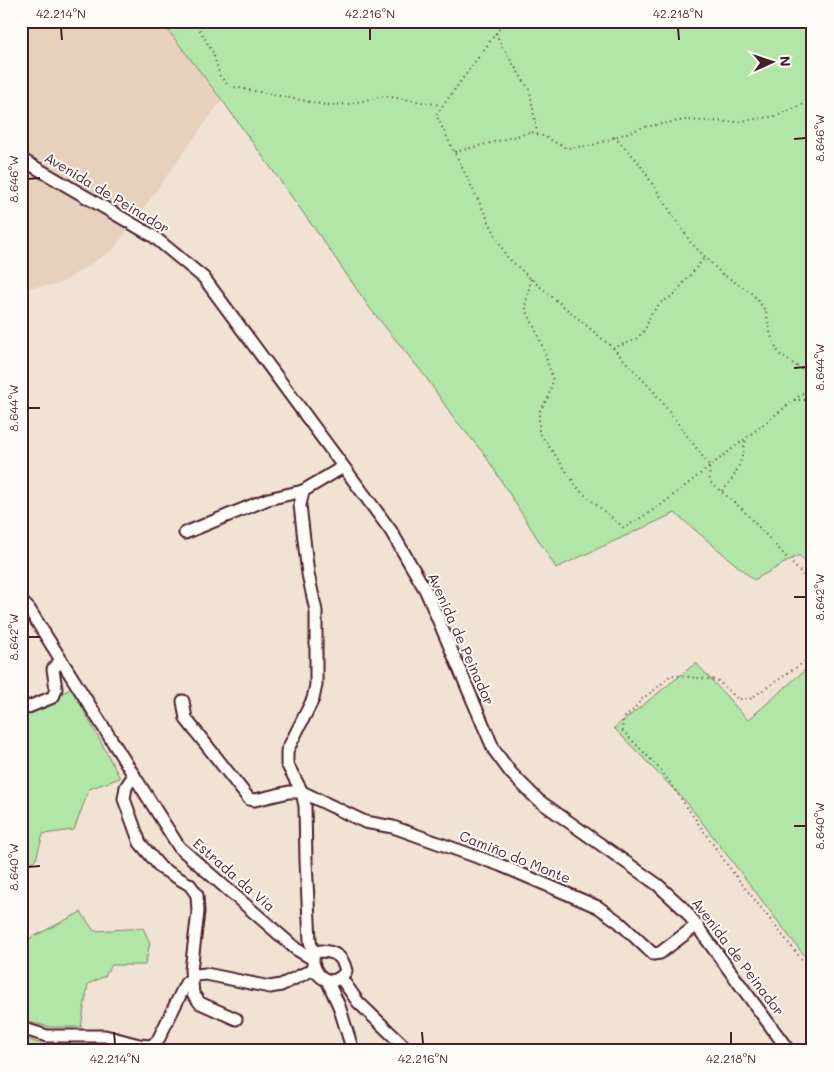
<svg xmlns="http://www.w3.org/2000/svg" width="834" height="1072" viewBox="0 0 834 1072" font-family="Mali,sans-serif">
  <rect width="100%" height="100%" fill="#f0e3d4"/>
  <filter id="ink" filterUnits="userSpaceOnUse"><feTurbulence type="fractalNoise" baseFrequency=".02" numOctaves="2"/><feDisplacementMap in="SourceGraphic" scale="10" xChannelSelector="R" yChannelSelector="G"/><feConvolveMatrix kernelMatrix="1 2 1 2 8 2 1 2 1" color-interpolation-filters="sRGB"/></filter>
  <g filter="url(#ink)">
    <polygon fill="#e7d1bc" points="21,21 161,21 222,100 113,250 58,285 21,288"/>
    <g fill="#b1e6a8" stroke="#7e826a">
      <polygon points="161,21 813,21 813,572 799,555 754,580 675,513 556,568 485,455 454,418 425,376 369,307 327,246 222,100"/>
      <polygon points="696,663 748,720 813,663 813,967 688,804 614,728"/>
      <polygon points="72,688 120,778 89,789 74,830 43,834 36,859 21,868 21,716"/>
      <polygon points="81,912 94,931 143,928 150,943 145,965 112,965 105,976 88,984 81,1027 50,1027 21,1020 21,943"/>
      <polygon points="21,1037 44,1045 41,1051 21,1051"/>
    </g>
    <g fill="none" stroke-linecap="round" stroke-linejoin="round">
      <defs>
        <g id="minor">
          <polyline points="21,159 153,236 204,278 391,531 426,591 494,750 511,773 538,800 658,885 685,910 789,1051"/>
          <polyline points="185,533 268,499 303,491"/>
          <polyline points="21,601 29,609 179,847 296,949 313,959"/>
          <polyline points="183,701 186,719 249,799 255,800 289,792 302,792 365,822 393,827 500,865 598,907 619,922 653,954 660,953 697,925"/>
          <polyline points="21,710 53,697 56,689 53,669 61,660"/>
          <polyline points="134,775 126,787 124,799 140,843 161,868 190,885 197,895 198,912 191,970 193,994 200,1003 236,1019"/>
          <path d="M320,951C334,951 343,956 346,971C332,992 310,975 313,954Z"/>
          <polyline points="313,954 310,941 306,861 305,806 302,792 287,764 287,751 313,699 316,685 316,611 308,574 300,505 303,491 343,467"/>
          <polyline points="341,978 358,1002 409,1051"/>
          <polyline points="327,980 339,1006 353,1051"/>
          <polyline points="21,1028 47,1036 105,1036 139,1045 150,1046 157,1042 186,983 196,975 206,974 270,987 281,985 314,969"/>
        </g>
      </defs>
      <use href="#minor" stroke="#4a1f2b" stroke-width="15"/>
      <g stroke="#4a1f2b" stroke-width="2" stroke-dasharray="1 4" stroke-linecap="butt">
        <polyline points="195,21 213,53 220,76 229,86 326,105 348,104 384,96 441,105"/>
        <polyline points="505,21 436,115 506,256 531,279 613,348 655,393 709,465 710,482 742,509 813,586"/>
        <polyline points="496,33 501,45 530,91 537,133"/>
        <polyline points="614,137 637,160 691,243 722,274 752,293 766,311 771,336 779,354 813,377"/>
        <polyline points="455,152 532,132 545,137 566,148 590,146 644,127 684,120 734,122 777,116 813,100"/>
        <polyline points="531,279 525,307 541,342 553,380 548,398 539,412 539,432 580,491 624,528 657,508 807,390 813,383"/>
        <polyline points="613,348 635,340 645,330 651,314 660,303 673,296 705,257"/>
        <polyline points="794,400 813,400"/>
        <path d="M722,491C737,477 743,457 746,438"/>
        <polyline points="813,656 750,699 738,699 717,680 671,675 656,689 643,698 633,710 623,719 622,730 661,770 728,866 813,974"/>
      </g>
      <use href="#minor" stroke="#fdfcf7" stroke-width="11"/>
    </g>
  </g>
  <path fill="none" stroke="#4a1f2b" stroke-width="2" d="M61,28L62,40M370,28V40M678,28L679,40M794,139L806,138M28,179L40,178M794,368L806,367M28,408H40M794,597H806M28,637H40M794,826H806M28,867L40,866M114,1032L115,1044M422,1032L423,1044M731,1032V1044"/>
  <g text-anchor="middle" stroke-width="4" stroke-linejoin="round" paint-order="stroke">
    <g font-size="14" fill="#4a1f2b" stroke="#fdfcf7">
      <text transform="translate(107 193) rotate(31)" y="5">Avenida de Peinador</text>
      <text transform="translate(461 639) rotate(66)" y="5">Avenida de Peinador</text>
      <text transform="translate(515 857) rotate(22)" y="5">Camiño do Monte</text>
      <text transform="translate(234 875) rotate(41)" y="5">Estrada da Vía</text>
      <text transform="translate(738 957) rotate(53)" y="5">Avenida de Peinador</text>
    </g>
  </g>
  <rect width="834" height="1072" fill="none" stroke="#fdfcf7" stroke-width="55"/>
  <g transform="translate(772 62) rotate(87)" stroke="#fdfcf7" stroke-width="4" paint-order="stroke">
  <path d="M0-4L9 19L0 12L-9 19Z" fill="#4a1f2b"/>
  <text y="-8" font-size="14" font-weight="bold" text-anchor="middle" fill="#4a1f2b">N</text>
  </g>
  <rect x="28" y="28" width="778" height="1016" fill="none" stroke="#4a1f2b" stroke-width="2"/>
  <g font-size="12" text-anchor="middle" fill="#4a1f2b">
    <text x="61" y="18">42.214°N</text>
    <text x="370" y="18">42.216°N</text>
    <text x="678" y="18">42.218°N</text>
    <text transform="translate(820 138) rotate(-90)" y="4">8.646°W</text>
    <text transform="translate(14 179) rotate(-90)" y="4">8.646°W</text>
    <text transform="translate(820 367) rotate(-90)" y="4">8.644°W</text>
    <text transform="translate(14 408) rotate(-90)" y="4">8.644°W</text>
    <text transform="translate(820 597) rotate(-90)" y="4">8.642°W</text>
    <text transform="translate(14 637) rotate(-90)" y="4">8.642°W</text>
    <text transform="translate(820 826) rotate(-90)" y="4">8.640°W</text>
    <text transform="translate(14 867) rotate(-90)" y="4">8.640°W</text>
    <text x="115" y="1063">42.214°N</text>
    <text x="423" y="1063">42.216°N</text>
    <text x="731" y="1063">42.218°N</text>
  </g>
</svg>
